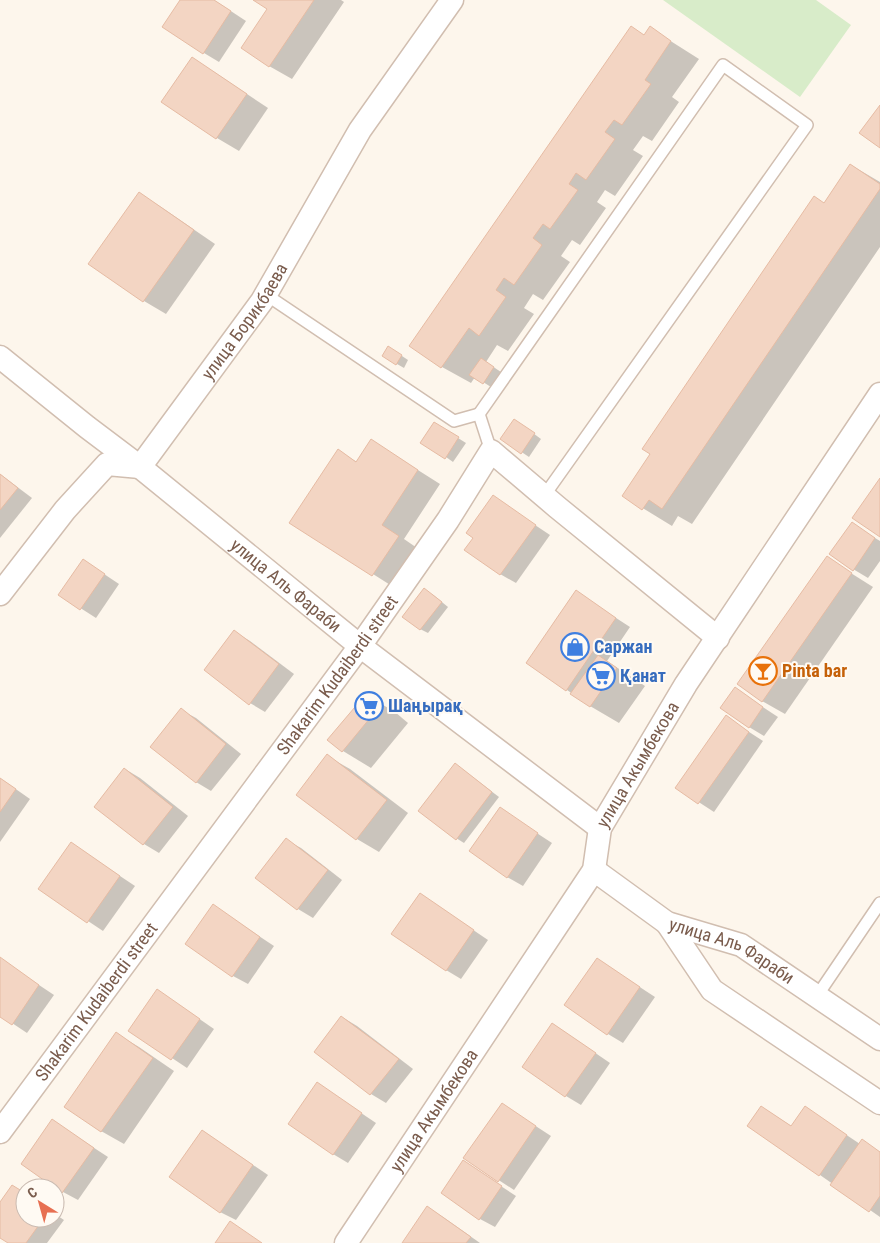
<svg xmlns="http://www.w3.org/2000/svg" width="880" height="1243" viewBox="0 0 880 1243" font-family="'Roboto Condensed',sans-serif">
  <rect width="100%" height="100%" fill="#fdf6ec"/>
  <polygon fill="#d8ecc9" points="663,0 816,0 851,25 800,97"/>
  <g fill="#0003">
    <polygon points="182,0 214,0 246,21 219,62 204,53"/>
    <polygon points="256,0 341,0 344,2 292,79 269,66 269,9"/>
    <polygon points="632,28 645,36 650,28 699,59 672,97 679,102 652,141 643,136 633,150 643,156 615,196 605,190 597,202 606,208 580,245 572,240 561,256 570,262 543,300 533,294 524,308 534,314 508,351 497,345 486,362 501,372 491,387 475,377 471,383 442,367 411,346"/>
    <polygon points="192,59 214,72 268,108 239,151 217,138 163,102"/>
    <polygon points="851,165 880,182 880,247 692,524 678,516 672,526 623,496"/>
    <polygon points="139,194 161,207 215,244 166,314 144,301 90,264"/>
    <polygon points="396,352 408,360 404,368 397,364"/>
    <polygon points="434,423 466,443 453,462 446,457"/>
    <polygon points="522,425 541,439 529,457 502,439"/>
    <polygon points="372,441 440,484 404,539 420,550 395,588 291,522 338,451 357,462"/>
    <polygon points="0,474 32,498 0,538"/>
    <polygon points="493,497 550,535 516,583 500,574 475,538"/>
    <polygon points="852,524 880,541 880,561 868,578 853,569"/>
    <polygon points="827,558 873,587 785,714 762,701"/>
    <polygon points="83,560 119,584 96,618 60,595"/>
    <polygon points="576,592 630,627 607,661 645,686 619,723 590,706 567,690"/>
    <polygon points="432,594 448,607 428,633 420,629"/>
    <polygon points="235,632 250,641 294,674 265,712 250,703"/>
    <polygon points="735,689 778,717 764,736 749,727"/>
    <polygon points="366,695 395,712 408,723 371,768 343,751 329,740"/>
    <polygon points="181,710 196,718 241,754 211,791 196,782"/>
    <polygon points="726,717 763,741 714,812 677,788"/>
    <polygon points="327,756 350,769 408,813 379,852 357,839"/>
    <polygon points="125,769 140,778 188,816 159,853 144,844 95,807"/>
    <polygon points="462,769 499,797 464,843 456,838"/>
    <polygon points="0,778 30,799 0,842"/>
    <polygon points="500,809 552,843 523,886 507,877"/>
    <polygon points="286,840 301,848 342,880 313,918 298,909"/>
    <polygon points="72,844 135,886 103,931 40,889"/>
    <polygon points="420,894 488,940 461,979 446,970"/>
    <polygon points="214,906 274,946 248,984 233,976"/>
    <polygon points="0,959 54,995 27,1033 0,1015"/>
    <polygon points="597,959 655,997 623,1043 608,1034"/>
    <polygon points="172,1000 214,1029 187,1068 130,1030"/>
    <polygon points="342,1017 357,1026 413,1069 386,1103 371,1094 315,1052"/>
    <polygon points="553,1024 610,1063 581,1105 566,1096"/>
    <polygon points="117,1034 139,1047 174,1071 124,1144 101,1131"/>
    <polygon points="318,1084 376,1123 348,1163 333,1154"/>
    <polygon points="502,1104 551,1136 514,1190 465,1158"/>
    <polygon points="762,1107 793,1127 806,1108 860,1144 862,1141 880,1152 880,1217 820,1175"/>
    <polygon points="53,1121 108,1157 78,1200 63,1192"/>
    <polygon points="203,1131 268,1175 236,1220 220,1212"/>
    <polygon points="464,1162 516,1196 495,1227 480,1219"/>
    <polygon points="25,1193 25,1218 55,1218 55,1214 64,1220 47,1243 10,1243 0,1236 0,1205"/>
    <polygon points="428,1208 443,1217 480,1243 403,1243"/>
  </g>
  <g fill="#f3d5c3" stroke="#e6bba3">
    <polygon points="180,0 214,0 231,11 203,54 162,27"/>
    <polygon points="253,0 314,0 269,67 241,48 267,9"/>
    <polygon points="631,26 644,35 650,26 671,41 645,80 651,84 622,125 614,120 605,132 615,139 586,180 576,173 569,184 578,190 550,229 543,224 533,238 542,245 514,285 504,278 496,290 506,297 479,336 469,328 441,368 409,346"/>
    <polygon points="192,57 247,94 216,139 161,102"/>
    <polygon points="880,105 880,148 859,133"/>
    <polygon points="850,164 880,184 880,189 662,509 649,500 642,510 622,496 650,454 642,449 814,196 824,203"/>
    <polygon points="139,192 194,230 143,302 88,264"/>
    <polygon points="388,346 402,355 396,365 382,356"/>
    <polygon points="481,358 494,367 483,384 469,375"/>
    <polygon points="514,419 535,433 521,454 500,439"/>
    <polygon points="434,422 459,437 445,459 420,443"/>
    <polygon points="371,439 418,470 382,525 399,536 372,576 289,523 338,449 356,462"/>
    <polygon points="0,474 18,488 0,510"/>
    <polygon points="880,478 880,537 852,518"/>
    <polygon points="493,495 536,525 500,575 464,550 473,538 466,533"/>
    <polygon points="852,522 875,538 853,571 829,554"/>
    <polygon points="827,556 852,573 762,702 737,684"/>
    <polygon points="83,559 105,574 80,610 58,595"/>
    <polygon points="424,588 442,602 420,630 402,617"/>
    <polygon points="576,590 616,618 566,691 526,663"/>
    <polygon points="234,630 279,664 249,705 204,670"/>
    <polygon points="598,655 617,668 590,707 570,694"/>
    <polygon points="735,687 763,707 749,728 720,708"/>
    <polygon points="366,694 380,706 342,752 327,740"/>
    <polygon points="181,708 226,744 196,783 150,747"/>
    <polygon points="726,715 749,732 698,804 675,788"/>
    <polygon points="327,754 387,800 356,840 296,795"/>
    <polygon points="455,763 492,792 456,840 418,811"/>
    <polygon points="124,768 173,807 143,845 94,807"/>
    <polygon points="0,778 16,789 0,812"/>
    <polygon points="500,807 538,833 507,878 469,851"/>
    <polygon points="286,838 328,870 297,910 255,878"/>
    <polygon points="71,842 120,876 87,923 38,889"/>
    <polygon points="420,893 474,930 446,971 391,934"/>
    <polygon points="213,904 260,937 232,977 185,944"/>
    <polygon points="0,957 39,985 12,1025 0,1017"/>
    <polygon points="597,958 640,987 607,1035 564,1005"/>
    <polygon points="157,989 200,1019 171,1060 128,1031"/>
    <polygon points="341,1016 399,1059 370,1095 314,1052"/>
    <polygon points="552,1023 596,1053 565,1097 522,1067"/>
    <polygon points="116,1032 153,1058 101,1132 64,1107"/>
    <polygon points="317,1082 362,1113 333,1155 288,1124"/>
    <polygon points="502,1103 536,1126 498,1182 463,1158"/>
    <polygon points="761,1106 791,1126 805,1106 847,1135 819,1176 747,1126"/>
    <polygon points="52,1119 94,1148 62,1193 21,1164"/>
    <polygon points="202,1130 253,1165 220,1213 169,1177"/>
    <polygon points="862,1139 880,1152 880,1196 869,1212 830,1185"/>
    <polygon points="463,1160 502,1186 479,1220 441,1193"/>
    <polygon points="12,1185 25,1193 25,1218 44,1218 26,1243 8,1243 0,1238 0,1202"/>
    <polygon points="427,1206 471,1237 466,1243 402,1243"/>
    <polygon points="230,1221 262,1243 215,1243"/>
  </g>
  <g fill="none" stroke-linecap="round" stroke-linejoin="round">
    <defs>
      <g id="lane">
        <polyline points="265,294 454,421 479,414"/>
        <polyline points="491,451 479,414 723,65 807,125 544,496"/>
        <polyline points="817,996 880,903"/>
      </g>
      <g id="street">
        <path id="s1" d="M0,357L87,427L140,467L360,646L600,828"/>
        <path id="s2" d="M0,594L65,510L107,464L140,467L262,301L360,130L452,0"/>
        <path id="s3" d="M594,870L667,923L741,945L880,1039"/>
        <polyline points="667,923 712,990 880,1103"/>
        <path id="s4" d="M0,1132L360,646L448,520L491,451L557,507L718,638"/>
        <path id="s5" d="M346,1243L594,870L600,828L686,684L880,394"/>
      </g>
    </defs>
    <use href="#lane" stroke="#d1beb0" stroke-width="14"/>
    <use href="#street" stroke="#d1beb0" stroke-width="25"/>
    <use href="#lane" stroke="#fff" stroke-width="11"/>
    <use href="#street" stroke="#fff" stroke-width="22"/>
  </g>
  <defs>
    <symbol id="shop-ring" viewBox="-11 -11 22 22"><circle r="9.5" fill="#fffaf3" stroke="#3f7fe0" stroke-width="1.5"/><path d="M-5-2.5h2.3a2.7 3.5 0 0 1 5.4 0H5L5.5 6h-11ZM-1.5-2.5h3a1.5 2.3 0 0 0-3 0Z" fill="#3f7fe0"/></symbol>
    <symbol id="bar-ring" viewBox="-11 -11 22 22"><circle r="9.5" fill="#fffaf3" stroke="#e8710a" stroke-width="1.5"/><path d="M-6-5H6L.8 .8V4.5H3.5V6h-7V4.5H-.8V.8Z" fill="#e8710a"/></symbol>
    <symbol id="supermarket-ring" viewBox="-11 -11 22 22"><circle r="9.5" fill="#fffaf3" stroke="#3f7fe0" stroke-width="1.5"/><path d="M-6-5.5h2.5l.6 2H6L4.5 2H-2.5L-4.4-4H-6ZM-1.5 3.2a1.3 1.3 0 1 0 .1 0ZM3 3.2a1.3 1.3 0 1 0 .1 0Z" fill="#3f7fe0"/></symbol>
  </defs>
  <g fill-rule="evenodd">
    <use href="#shop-ring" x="559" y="631" width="32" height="32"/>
    <use href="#bar-ring" x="747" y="655" width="32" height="32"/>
    <use href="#supermarket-ring" x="585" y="660" width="32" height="32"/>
    <use href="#supermarket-ring" x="353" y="690" width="32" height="32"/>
  </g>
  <g text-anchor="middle" stroke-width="4" stroke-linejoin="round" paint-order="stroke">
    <g font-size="18" fill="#7a5c4d" stroke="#fffaf3">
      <text dy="6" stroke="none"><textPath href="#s2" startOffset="381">улица Борикбаева</textPath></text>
      <text dy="6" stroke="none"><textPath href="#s1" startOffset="366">улица Аль Фараби</textPath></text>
      <text dy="6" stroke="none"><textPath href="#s4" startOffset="568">Shakarim Kudaiberdi street</textPath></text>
      <text dy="6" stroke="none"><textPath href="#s5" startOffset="564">улица Акымбекова</textPath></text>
      <text dy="6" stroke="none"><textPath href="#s3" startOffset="161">улица Аль Фараби</textPath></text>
      <text dy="6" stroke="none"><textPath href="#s4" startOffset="162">Shakarim Kudaiberdi street</textPath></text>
      <text dy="6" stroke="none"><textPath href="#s5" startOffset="159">улица Акымбекова</textPath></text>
    </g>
    <g font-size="18" font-weight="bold" fill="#366cbe" stroke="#fffaf3" text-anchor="start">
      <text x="594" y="653">Саржан</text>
      <text x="620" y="682">Қанат</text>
      <text x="388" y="712">Шаңырақ</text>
    </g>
    <g font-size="18" font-weight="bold" fill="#c56008" stroke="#fffaf3" text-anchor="start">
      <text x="782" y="677">Pinta bar</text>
    </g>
  </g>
  <g transform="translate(40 1203) rotate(323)"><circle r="24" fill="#fffaf3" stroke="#cabbb1"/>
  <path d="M0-4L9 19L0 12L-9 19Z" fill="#e76f51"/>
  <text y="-8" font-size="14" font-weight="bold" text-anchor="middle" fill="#7a5c4d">С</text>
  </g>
</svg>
